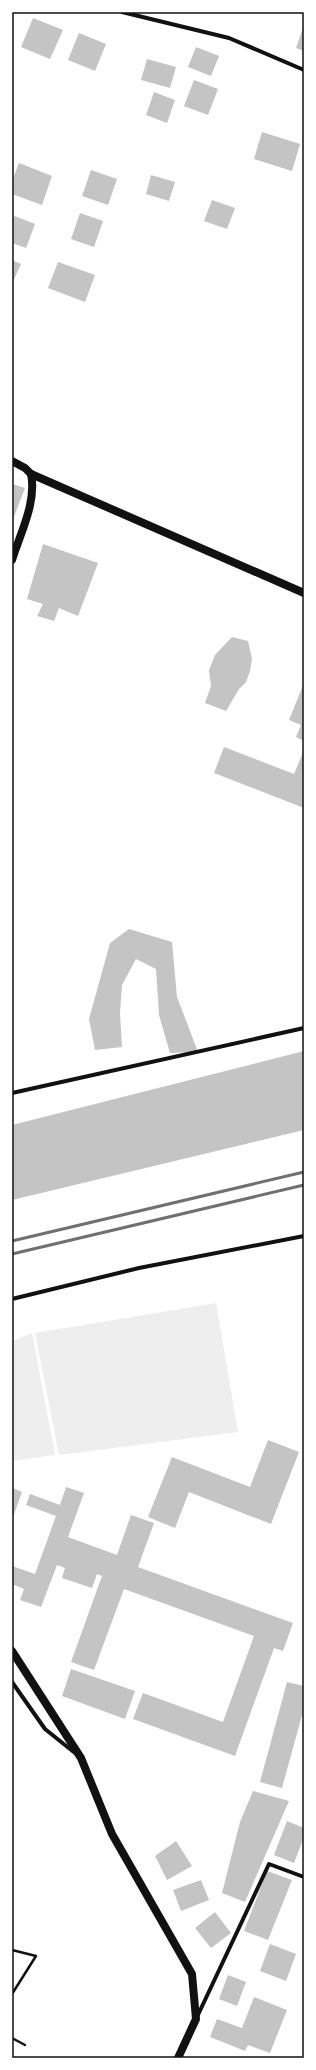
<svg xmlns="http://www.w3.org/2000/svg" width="316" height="2070" viewBox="0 0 316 2070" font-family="Overpass,sans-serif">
  <rect width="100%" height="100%" fill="#fff"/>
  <g fill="#eee">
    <polygon points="216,1303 238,1432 59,1455 35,1333"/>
    <polygon points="32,1333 55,1455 12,1461 12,1341"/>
  </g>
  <g fill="#c4c4c4">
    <polygon points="33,18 63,30 50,59 21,47"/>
    <polygon points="304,25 304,51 296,48"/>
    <polygon points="79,33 106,44 95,71 68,60"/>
    <polygon points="196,47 219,56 211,76 188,67"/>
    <polygon points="147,59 176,67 170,88 141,80"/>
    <polygon points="194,80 218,89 208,115 184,106"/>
    <polygon points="154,92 175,100 167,123 146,115"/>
    <polygon points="262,132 300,144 292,171 254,159"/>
    <polygon points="19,163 52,176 42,205 12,194 12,181"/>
    <polygon points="91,170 117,179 108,205 82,196"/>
    <polygon points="151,175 175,182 169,201 146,194"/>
    <polygon points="212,200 235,208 227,229 204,221"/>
    <polygon points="80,213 103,221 94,247 71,239"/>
    <polygon points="12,215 35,224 26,248 12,243"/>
    <polygon points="12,260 21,264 12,284"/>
    <polygon points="58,262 95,275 85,302 48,288"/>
    <polygon points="12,484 25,488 12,522"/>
    <polygon points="43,544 98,563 78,616 59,608 54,621 37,616 43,604 27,599"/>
    <polygon points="232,637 248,641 252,659 250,671 246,682 239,689 226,711 205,703 211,686 209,670 215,655"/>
    <polygon points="304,683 304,741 296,737 301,725 289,720"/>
    <polygon points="224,747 294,774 304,750 304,808 214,773"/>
    <polygon points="129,929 172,942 177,997 198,1052 170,1053 159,1015 156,969 136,959 122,985 120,1013 122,1047 95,1050 89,1019 110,943"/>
    <polygon points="304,1051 304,1130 12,1200 12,1125"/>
    <polygon points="268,1440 299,1452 271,1524 189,1492 175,1528 148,1517 172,1457 250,1487"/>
    <polygon points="66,1487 84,1493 68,1537 117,1555 131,1515 154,1523 138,1567 293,1623 283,1651 274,1648 235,1756 133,1719 143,1693 223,1722 254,1636 124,1589 94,1670 71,1662 102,1576 97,1574 92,1588 62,1578 65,1568 57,1565 41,1607 20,1600 24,1589 12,1584 12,1566 35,1574 56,1516 26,1505 30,1494 60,1505"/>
    <polygon points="13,1488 22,1492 12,1520 12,1491"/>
    <polygon points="71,1669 135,1691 125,1719 62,1696"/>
    <polygon points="287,1682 304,1686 304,1708 282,1788 260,1782"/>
    <polygon points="253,1791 289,1801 245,1902 222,1893 240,1822"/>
    <polygon points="287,1821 304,1828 304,1837 294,1863 274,1855"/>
    <polygon points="176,1841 192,1866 167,1880 155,1856"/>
    <polygon points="267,1871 292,1880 268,1940 244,1931"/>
    <polygon points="201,1880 209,1900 181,1911 173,1890"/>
    <polygon points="215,1912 231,1933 211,1948 195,1928"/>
    <polygon points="270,1944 296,1954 286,1981 260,1971"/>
    <polygon points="228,1975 246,1982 237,2006 219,1999"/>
    <polygon points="254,1997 287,2010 270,2053 248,2045 245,2051 210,2037 217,2019 242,2028"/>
  </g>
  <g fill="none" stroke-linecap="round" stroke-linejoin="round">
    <g stroke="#111" stroke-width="2.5">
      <polyline points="12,1950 36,1956 12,1994"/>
      <polyline points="12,2038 25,2045"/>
    </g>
    <g stroke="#111" stroke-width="4">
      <polyline points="122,12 229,38 304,70"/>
      <polyline points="12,1093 304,1028"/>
      <polyline points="12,1299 139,1268 304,1236"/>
      <polyline points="12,1682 45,1729 75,1753"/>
      <polyline points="197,2017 269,1864 304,1877"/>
    </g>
    <g stroke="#111" stroke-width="8">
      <polyline points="12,461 25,468 31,474 304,593"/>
      <path d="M12,560C20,534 37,502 31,474"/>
      <polyline points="12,1651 81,1758 112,1834 192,1974 196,2019 178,2058"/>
    </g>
    <g stroke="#707070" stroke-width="3">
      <polyline points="12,1241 304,1172"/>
      <polyline points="12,1254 304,1185"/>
    </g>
  </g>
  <rect width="316" height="2070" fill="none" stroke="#ffffff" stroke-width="26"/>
  <rect x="13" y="13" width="290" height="2044" fill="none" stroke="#111" stroke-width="1.5"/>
</svg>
